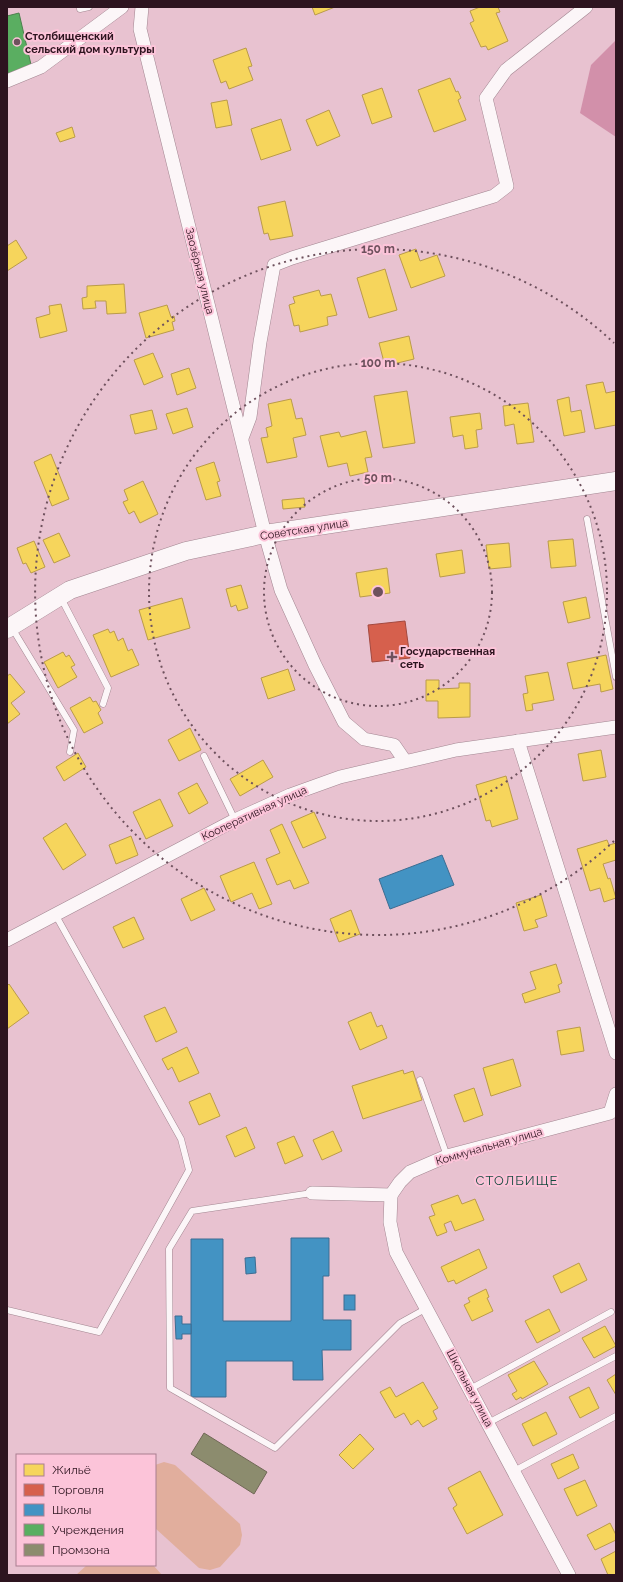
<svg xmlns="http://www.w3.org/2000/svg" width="623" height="1582" viewBox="0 0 623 1582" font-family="Raleway,sans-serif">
  <rect width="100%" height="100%" fill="#e8c2d0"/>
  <g fill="#e1ae9d">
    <polygon points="164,1462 175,1465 240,1524 242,1535 240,1545 220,1567 210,1570 199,1568 155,1528 155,1465"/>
    <polygon points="87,1565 153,1565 162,1575 76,1575"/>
  </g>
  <polygon fill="#d290aa" points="616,40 616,137 580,113 591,65"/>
  <g fill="#f6d55c" stroke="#ba9b4a">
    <polygon points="312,7 335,7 315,15"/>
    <polygon points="480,7 498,7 500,12 496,13 508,41 488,50 486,46 481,47 470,23 474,21 470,11"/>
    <polygon points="246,48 252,66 248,67 253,80 229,89 226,81 221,83 213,60"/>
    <polygon points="450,78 456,92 458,91 461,98 458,100 466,120 434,132 418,90"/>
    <polygon points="382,88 392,117 372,124 362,95"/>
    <polygon points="227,100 232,125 216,128 211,103"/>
    <polygon points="329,110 340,136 317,146 306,120"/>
    <polygon points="281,119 291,150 261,160 251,129"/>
    <polygon points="72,127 75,137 60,142 56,133"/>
    <polygon points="285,201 293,236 270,240 268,233 264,234 258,207"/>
    <polygon points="16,240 27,258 7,271 7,246"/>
    <polygon points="416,249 420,261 437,255 445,276 411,288 399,255"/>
    <polygon points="385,269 397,310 369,318 357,278"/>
    <polygon points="124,284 126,313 107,314 106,301 95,301 96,308 83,309 82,298 87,297 87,286"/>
    <polygon points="319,290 321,296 331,294 337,315 327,317 328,325 300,332 299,325 294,326 289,305 295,303 293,297"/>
    <polygon points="61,304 67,331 40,338 36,318 50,314 49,306"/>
    <polygon points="167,305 171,317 174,316 175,321 172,322 174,330 146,338 139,313"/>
    <polygon points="409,336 414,359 385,366 379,343"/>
    <polygon points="153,353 163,377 144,385 134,360"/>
    <polygon points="189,368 196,388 177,395 171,374"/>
    <polygon points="603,382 606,393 616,391 616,425 595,429 586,385"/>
    <polygon points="407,391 415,443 383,448 374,396"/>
    <polygon points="569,397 571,412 581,410 585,432 564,436 557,400"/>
    <polygon points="291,399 296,419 302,418 306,435 293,438 297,457 267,463 261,438 268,437 266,428 272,426 268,404"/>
    <polygon points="528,403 534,442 517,444 514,424 505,426 503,406"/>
    <polygon points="187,408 193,427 173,434 166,414"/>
    <polygon points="152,410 157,429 135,434 130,415"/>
    <polygon points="480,413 482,429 476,430 478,447 465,449 463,435 453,437 450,417"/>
    <polygon points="366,431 372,457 365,458 368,472 350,476 347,463 328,467 320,436 339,432 341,437"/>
    <polygon points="51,454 69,499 52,506 34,462"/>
    <polygon points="214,462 220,481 217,482 221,496 206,500 196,468"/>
    <polygon points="143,481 158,514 140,523 134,511 129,514 123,502 128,500 124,490"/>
    <polygon points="304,498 305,507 283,509 282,500"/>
    <polygon points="59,533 70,556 54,563 43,540"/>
    <polygon points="573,539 576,566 551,568 548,541"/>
    <polygon points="34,541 45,567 31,573 26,563 23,564 17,548"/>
    <polygon points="509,543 511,567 489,569 486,545"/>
    <polygon points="462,550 465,573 440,577 436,554"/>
    <polygon points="387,568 390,593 360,597 356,573"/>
    <polygon points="241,585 248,608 238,611 236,605 231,607 226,589"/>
    <polygon points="586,597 590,618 568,623 563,602"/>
    <polygon points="182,598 190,628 148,640 139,610"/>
    <polygon points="108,629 110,633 114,631 118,641 123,638 128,651 132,649 139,665 111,677 93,635"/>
    <polygon points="63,652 66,657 69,655 75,665 71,667 77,677 58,688 44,662"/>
    <polygon points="606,655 613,689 601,692 600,684 573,689 567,663"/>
    <polygon points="288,669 295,690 268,699 261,678"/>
    <polygon points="548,672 554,700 532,704 533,710 526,711 523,694 528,693 525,676"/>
    <polygon points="10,674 25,692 11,703 20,714 7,724 7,676"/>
    <polygon points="426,680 439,680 439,689 459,688 459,683 470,683 470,717 438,718 438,701 426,701"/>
    <polygon points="90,697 93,702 96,701 101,710 98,713 103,723 84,733 70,708"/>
    <polygon points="190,728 201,750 179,761 168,740"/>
    <polygon points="601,750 606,777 583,781 578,754"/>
    <polygon points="78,753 86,767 64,781 56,767"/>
    <polygon points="263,760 273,777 240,796 230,779"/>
    <polygon points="506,776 518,819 492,827 490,820 486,821 476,785"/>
    <polygon points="197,783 208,803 189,814 178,793"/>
    <polygon points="160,799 173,826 146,839 133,812"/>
    <polygon points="314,812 326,838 303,848 291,822"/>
    <polygon points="66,823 86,855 63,870 43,838"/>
    <polygon points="282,824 309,883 294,889 290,880 277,885 266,859 280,853 270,830"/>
    <polygon points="131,836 138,855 116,864 109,845"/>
    <polygon points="607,840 609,845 616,843 616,860 603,864 608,879 610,878 616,898 604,902 600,888 590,891 577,849"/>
    <polygon points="254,862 272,904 259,909 252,893 231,902 220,876"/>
    <polygon points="204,888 215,910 191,921 181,899"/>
    <polygon points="541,895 547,916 535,920 538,927 524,931 516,903"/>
    <polygon points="351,910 360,934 339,942 330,919"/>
    <polygon points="134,917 144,939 123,948 113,927"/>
    <polygon points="556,964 562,983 558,985 560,992 525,1003 522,994 536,989 530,972"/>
    <polygon points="9,984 29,1013 7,1029 7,986"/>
    <polygon points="165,1007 177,1032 156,1042 144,1016"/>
    <polygon points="371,1012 377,1027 382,1025 387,1038 360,1050 348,1022"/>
    <polygon points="580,1027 584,1051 561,1055 557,1031"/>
    <polygon points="187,1047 199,1073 179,1082 172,1067 168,1070 162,1059"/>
    <polygon points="513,1059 521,1086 491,1096 483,1068"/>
    <polygon points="403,1070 404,1074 413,1071 422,1100 363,1119 352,1086"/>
    <polygon points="474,1088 483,1115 464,1122 454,1095"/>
    <polygon points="210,1093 220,1116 199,1125 189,1102"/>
    <polygon points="246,1127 255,1148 235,1157 226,1136"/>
    <polygon points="333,1131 342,1151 322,1160 313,1140"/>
    <polygon points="294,1136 303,1156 285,1164 277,1143"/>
    <polygon points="458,1195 462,1204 475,1199 484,1220 455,1231 451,1221 444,1224 447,1232 437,1236 429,1217 435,1215 431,1205"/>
    <polygon points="479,1249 487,1268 456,1284 454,1280 448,1282 441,1267"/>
    <polygon points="579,1263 587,1280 561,1293 553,1276"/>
    <polygon points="486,1289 489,1297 487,1298 493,1311 472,1321 464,1305 470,1302 468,1298"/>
    <polygon points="549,1309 560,1331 537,1343 525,1321"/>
    <polygon points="605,1326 616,1346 594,1358 582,1338"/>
    <polygon points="534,1361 548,1384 522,1399 521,1397 516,1400 512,1394 517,1391 508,1375"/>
    <polygon points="616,1374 616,1395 607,1380"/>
    <polygon points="423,1382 438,1408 433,1411 437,1419 423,1427 418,1420 411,1425 404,1413 395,1418 380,1392 390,1387 396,1397"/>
    <polygon points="589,1387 599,1408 580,1418 569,1397"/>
    <polygon points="546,1412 557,1434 533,1446 522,1424"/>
    <polygon points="360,1434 374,1449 353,1469 339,1455"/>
    <polygon points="573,1454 579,1468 558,1479 551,1464"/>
    <polygon points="480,1471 503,1515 467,1534 453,1508 457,1505 448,1488"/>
    <polygon points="585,1480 597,1506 577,1516 564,1489"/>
    <polygon points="610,1523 616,1535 616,1540 595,1550 587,1535"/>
    <polygon points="616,1551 616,1575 608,1575 601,1559"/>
  </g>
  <polygon fill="#d6604d" stroke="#a3493f" points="405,621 410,658 372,662 368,625"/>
  <g fill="#4393c3" stroke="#3c6d92">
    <polygon points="442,855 454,885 390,909 379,879"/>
    <polygon points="291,1238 329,1238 329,1276 323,1276 323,1320 351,1320 351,1350 322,1350 323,1380 293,1380 293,1361 226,1361 226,1397 191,1397 191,1239 223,1239 223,1321 291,1321"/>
    <polygon points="255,1257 256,1273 246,1274 245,1258"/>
    <rect x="344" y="1295" width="11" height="15"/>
    <polygon points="175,1316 182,1316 182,1324 191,1324 191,1334 182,1334 182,1339 176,1339"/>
  </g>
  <polygon fill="#5aae61" stroke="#4c804d" points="19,13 32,69 8,74 7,16"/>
  <polygon fill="#8c8c6e" stroke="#706856" points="204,1433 267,1472 254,1494 191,1454"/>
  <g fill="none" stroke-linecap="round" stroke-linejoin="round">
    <defs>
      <g id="lane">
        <polyline points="80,7 80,9 89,7"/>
        <polyline points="587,519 616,677"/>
        <polyline points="61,598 108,688 103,704"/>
        <polyline points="12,628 74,730 70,752"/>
        <polyline points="204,756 235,820"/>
        <polyline points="420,1080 447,1156"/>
        <polyline points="312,1193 192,1211 169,1249 170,1388 275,1448 400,1323 427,1308"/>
        <polyline points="7,1310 99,1332 189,1170 181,1139 55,914"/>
        <polyline points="470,1389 611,1312"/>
        <polyline points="488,1423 616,1356"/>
        <polyline points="514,1471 616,1416"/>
      </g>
      <g id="street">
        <polyline points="142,7 140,29 265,534 281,590 315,665 344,722 364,739 394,745 405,761"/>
        <polyline points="7,81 41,67 122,7"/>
        <polyline points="242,438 250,417 260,342 274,265 292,258 494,196 507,186 486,98 506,70 586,7"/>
        <polyline points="518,741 616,1053"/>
        <polyline points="7,940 235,820 290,795 340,777 456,750 616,727"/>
        <polyline points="312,1193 391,1195 400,1182 410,1172 447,1156 610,1113 616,1094"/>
        <polyline points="391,1195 390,1222 396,1252 569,1575"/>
      </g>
      <polyline id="secondary" points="7,629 70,590 186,551 265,534 616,481"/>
    </defs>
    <use href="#lane" stroke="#a28691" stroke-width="7"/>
    <use href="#street" stroke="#a28691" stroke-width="14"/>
    <use href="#secondary" stroke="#a28691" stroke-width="19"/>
    <use href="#lane" stroke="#fcf6f8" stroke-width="6"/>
    <use href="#street" stroke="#fcf6f8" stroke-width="13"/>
    <use href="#secondary" stroke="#fcf6f8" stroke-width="18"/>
  </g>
  <g fill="none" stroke="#6e515d" stroke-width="2" stroke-dasharray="2 4">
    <circle cx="378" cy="592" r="114"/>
    <circle cx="378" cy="592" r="229"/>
    <path d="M614 841A343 343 0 1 1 614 343"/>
  </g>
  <g fill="#6e515d" stroke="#fcc4d9" stroke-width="1.5">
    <circle cx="17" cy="42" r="4"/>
    <path d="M390 651h4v4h4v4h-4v4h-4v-4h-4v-4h4z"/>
  </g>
  <g text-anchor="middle" stroke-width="4" stroke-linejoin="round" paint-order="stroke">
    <g font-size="11" font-weight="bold" fill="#2d141f" stroke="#fcc4d9" text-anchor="start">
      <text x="25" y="40">Столбищенский<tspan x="25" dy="13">сельский дом культуры</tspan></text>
      <text x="400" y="655">Государственная<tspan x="400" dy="13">сеть</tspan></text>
    </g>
    <g font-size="11" fill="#2d141f" stroke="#fcc4d9">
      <text transform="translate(200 271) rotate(76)" y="4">Заозёрная улица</text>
      <text transform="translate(304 529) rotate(-9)" y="4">Советская улица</text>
      <text transform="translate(254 813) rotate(-25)" y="4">Кооперативная улица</text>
      <text transform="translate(489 1146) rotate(-16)" y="4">Коммунальная улица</text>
      <text transform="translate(470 1388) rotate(62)" y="4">Школьная улица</text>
    </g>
    <g font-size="13" letter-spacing="1" fill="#144a3e" stroke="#fcc4d9">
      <text x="517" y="1185">СТОЛБИЩЕ</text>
    </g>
  </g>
  <circle cx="378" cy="592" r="6" fill="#6e515d" stroke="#fcc4d9" stroke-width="2"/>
  <g font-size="12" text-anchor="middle" font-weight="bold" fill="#6e515d" stroke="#fcc4d9" stroke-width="4" stroke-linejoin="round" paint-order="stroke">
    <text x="378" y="253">150 m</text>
    <text x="378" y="367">100 m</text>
    <text x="378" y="482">50 m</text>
  </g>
  <rect width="623" height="1582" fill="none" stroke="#2d141f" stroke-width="16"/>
  <rect x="16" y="1454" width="140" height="112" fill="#fcc4d9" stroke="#a97e8f"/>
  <rect x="24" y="1464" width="20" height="12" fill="#f6d55c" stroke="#a97e8f"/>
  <text x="52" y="1474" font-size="12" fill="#2d141f">Жильё</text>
  <rect x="24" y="1484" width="20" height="12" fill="#d6604d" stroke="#a97e8f"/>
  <text x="52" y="1494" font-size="12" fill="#2d141f">Торговля</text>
  <rect x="24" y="1504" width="20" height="12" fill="#4393c3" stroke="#a97e8f"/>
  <text x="52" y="1514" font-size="12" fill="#2d141f">Школы</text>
  <rect x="24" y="1524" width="20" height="12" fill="#5aae61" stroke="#a97e8f"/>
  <text x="52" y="1534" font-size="12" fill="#2d141f">Учреждения</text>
  <rect x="24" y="1544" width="20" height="12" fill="#8c8c6e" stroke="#a97e8f"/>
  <text x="52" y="1554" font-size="12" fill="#2d141f">Промзона</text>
</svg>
